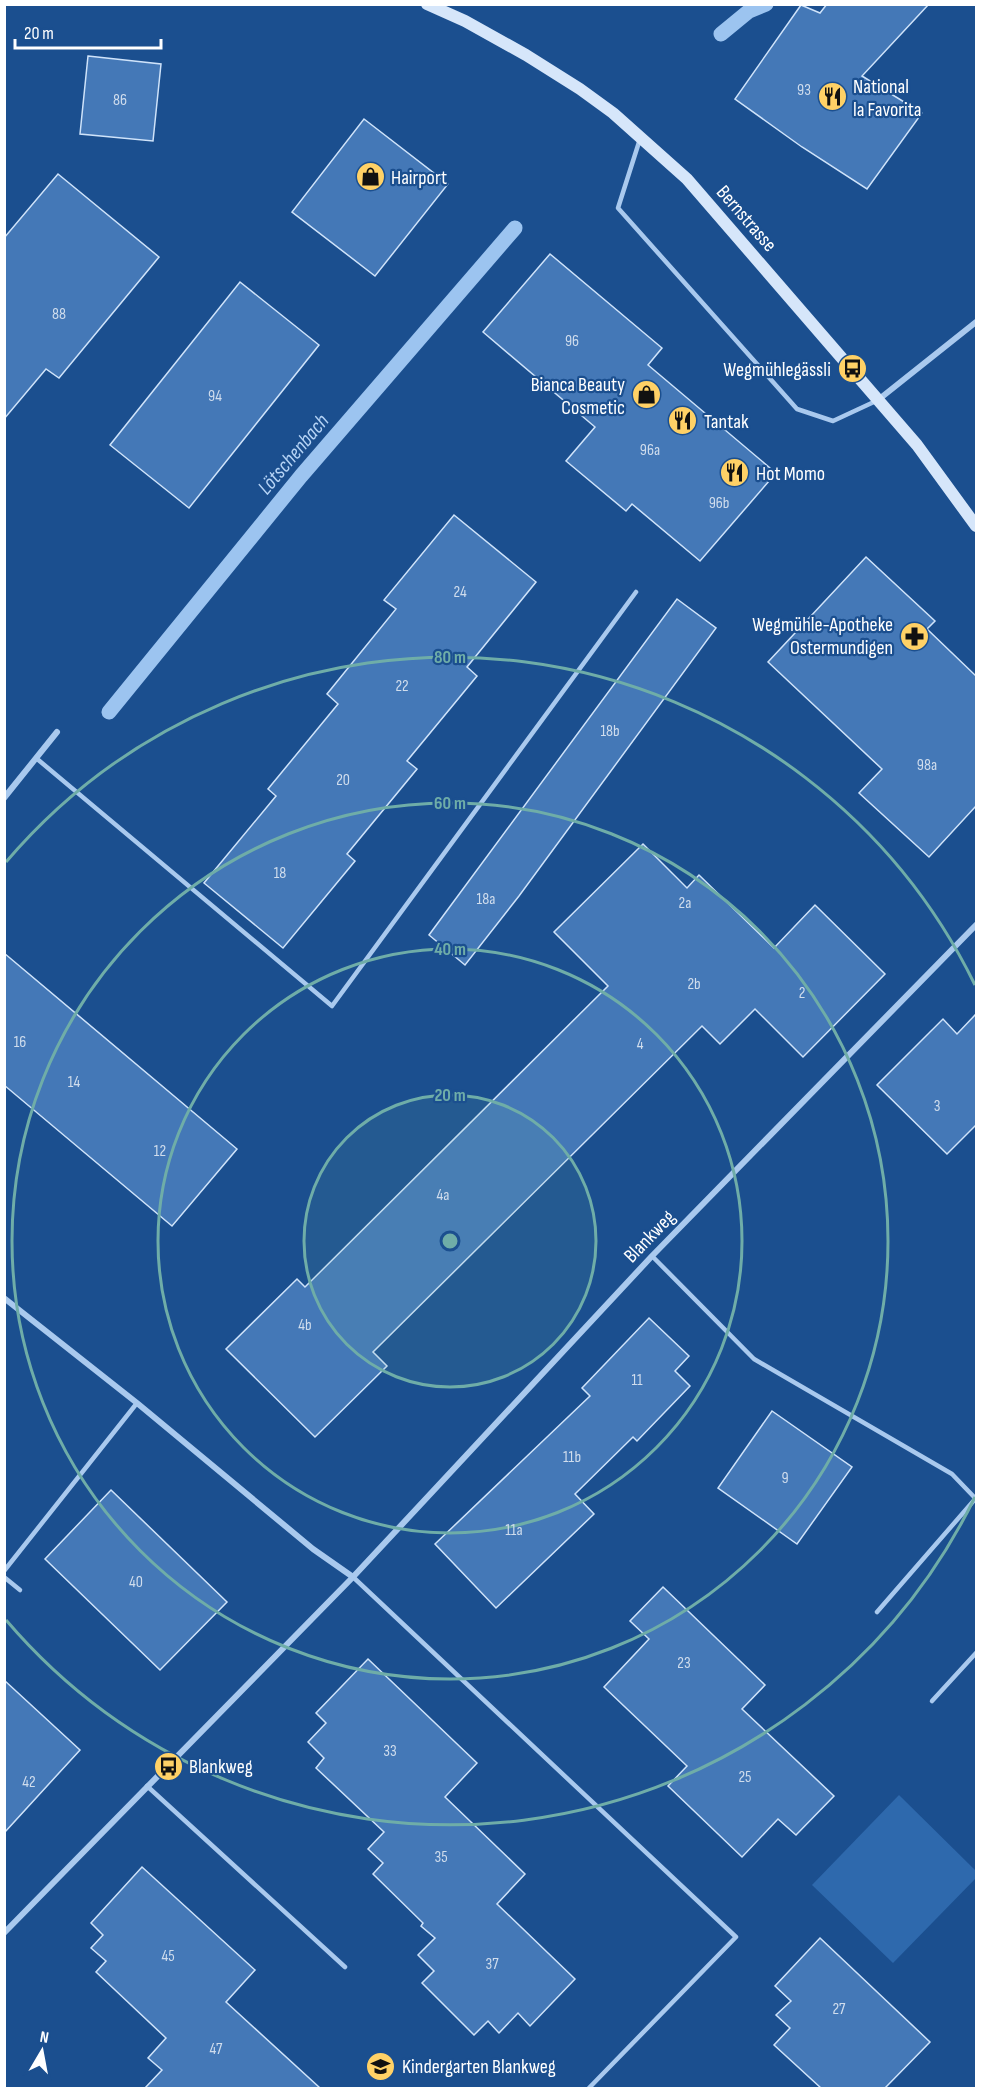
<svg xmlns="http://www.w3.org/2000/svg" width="981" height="2093" viewBox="0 0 981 2093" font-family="'Sofia Sans Condensed',sans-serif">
  <rect width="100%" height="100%" fill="#1b4f8f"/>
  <polygon fill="#2e69ad" points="899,1795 976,1871 976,1878 893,1963 812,1885"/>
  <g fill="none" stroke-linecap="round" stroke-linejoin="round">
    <g stroke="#9cc4f0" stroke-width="15">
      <polyline points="721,34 749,11 766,4"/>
      <polyline points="109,712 301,476 515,228"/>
    </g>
  </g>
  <g fill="#4478b7" stroke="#cfe3fa" stroke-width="1.5">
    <polygon points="827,4 929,4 862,76 922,113 867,189 802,147 735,99 801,5 820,13"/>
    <polygon points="88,56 161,64 153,141 80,134"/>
    <polygon points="364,119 448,184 375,276 292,212"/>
    <polygon points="58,174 159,257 59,378 46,369 4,419 4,238"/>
    <polygon points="550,254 662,348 648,365 776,473 700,561 632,504 626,511 566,461 595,427 483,332"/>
    <polygon points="240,282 319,345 189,508 110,445"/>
    <polygon points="454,515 536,582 467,667 477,676 407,761 417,769 347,854 355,861 283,948 204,883 276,796 268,789 338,704 327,694 396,609 384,600"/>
    <polygon points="866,557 935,621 927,629 976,676 976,806 929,857 859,793 882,769 768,662"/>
    <polygon points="677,599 716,628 519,896 465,965 429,935"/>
    <polygon points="643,844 687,888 699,875 774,948 815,905 885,974 803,1057 755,1009 720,1044 702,1026 373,1352 387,1366 315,1437 226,1349 297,1279 305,1287 608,986 554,932"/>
    <polygon points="4,953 237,1149 172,1226 4,1085"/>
    <polygon points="976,1014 976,1125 947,1154 877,1085 943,1019 957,1034"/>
    <polygon points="649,1318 689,1356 675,1371 690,1386 637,1441 633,1437 575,1494 594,1514 496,1608 435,1544 590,1396 582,1388"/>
    <polygon points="772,1411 852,1467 797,1544 718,1488"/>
    <polygon points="111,1490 227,1602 160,1670 45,1559"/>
    <polygon points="663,1587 765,1685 742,1709 834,1796 796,1835 778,1819 742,1857 668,1786 687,1766 604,1687 649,1639 630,1621"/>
    <polygon points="368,1659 477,1763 445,1797 525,1874 497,1904 575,1979 530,2026 518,2013 499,2033 488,2021 474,2035 422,1983 434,1971 418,1955 435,1938 421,1926 423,1923 373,1874 383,1863 368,1849 384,1832 316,1768 324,1758 308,1742 326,1723 316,1713"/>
    <polygon points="4,1680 80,1750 4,1833"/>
    <polygon points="142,1867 255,1970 226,2002 320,2088 145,2088 162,2070 148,2058 166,2038 96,1972 106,1961 91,1948 103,1935 91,1923"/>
    <polygon points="820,1938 930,2042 885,2088 821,2088 774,2045 790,2028 776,2015 791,2001 775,1986"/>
  </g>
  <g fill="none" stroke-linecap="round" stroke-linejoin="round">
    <g stroke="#a9c9ee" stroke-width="4.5">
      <polyline points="640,139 618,208 797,409 833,421 876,401"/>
      <polyline points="36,758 332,1006 636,592"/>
      <polyline points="652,1256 754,1359 952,1474 976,1499"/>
      <polyline points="4,1571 137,1403"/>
      <polyline points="4,1577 20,1590"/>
      <polyline points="353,1577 736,1937 589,2088"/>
      <polyline points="877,1612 976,1498"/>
      <polyline points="932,1701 976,1653"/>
      <polyline points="147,1786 345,1967"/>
    </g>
    <g stroke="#a9c9ee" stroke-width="6">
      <polyline points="878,400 976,322"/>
      <polyline points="4,798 57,732"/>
      <polyline points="4,1298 137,1403 313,1549 353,1577"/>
      <polyline points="4,1933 353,1577 652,1256 976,925"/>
    </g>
    <polyline stroke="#d6e6fa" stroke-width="12" points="427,4 465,21 526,55 580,89 613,113 687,179 917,445 976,526"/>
  </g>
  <circle cx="450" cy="1241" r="146" fill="#6fada8" fill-opacity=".12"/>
  <g fill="none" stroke="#6fada8" stroke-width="3">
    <circle cx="450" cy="1241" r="146"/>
    <circle cx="450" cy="1241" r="292"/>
    <circle cx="450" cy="1241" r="438"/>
    <path d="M975 1497A584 584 0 0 1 6 1620M6 862A584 584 0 0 1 975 985"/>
  </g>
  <defs>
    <symbol id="restaurant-disc" viewBox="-11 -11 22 22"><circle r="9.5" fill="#ffd166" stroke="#1b4f8f"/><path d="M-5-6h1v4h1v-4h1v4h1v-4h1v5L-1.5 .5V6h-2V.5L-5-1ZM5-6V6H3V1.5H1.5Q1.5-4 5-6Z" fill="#111"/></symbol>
    <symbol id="shop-disc" viewBox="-11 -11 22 22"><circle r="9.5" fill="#ffd166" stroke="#1b4f8f"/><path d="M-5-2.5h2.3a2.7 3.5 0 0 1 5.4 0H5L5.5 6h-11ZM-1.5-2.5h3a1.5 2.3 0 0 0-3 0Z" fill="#111"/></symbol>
    <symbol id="bus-disc" viewBox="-11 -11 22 22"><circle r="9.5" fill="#ffd166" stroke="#1b4f8f"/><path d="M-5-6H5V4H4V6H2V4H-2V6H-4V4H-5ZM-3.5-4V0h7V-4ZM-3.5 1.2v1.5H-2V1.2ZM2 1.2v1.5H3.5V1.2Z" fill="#111"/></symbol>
    <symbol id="pharmacy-disc" viewBox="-11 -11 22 22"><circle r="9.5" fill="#ffd166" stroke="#1b4f8f"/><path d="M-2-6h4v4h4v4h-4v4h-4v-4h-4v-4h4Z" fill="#111"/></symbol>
    <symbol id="school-disc" viewBox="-11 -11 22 22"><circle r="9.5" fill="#ffd166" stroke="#1b4f8f"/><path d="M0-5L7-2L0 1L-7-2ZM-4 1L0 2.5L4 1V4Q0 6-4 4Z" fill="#111"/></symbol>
  </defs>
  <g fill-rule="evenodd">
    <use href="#restaurant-disc" x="816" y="80" width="33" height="33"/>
    <use href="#shop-disc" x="354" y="160" width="33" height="33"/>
    <use href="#bus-disc" x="836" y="352" width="33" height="33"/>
    <use href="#shop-disc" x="630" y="378" width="33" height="33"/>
    <use href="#restaurant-disc" x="666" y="404" width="33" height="33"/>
    <use href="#restaurant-disc" x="718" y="456" width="33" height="33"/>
    <use href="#pharmacy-disc" x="898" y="620" width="33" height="33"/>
    <use href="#bus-disc" x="152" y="1750" width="33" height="33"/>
    <use href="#school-disc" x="364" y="2050" width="33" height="33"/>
  </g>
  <g text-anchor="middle" stroke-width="4.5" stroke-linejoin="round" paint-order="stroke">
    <g font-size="16" fill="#d0dded">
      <text x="804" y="95">93</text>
      <text x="120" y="105">86</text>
      <text x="59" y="319">88</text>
      <text x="572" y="346">96</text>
      <text x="215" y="401">94</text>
      <text x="650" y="455">96a</text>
      <text x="719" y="508">96b</text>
      <text x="460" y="597">24</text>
      <text x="402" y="691">22</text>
      <text x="610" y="736">18b</text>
      <text x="927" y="770">98a</text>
      <text x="343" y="785">20</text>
      <text x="280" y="878">18</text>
      <text x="486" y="904">18a</text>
      <text x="685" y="908">2a</text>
      <text x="694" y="989">2b</text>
      <text x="802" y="998">2</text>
      <text x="20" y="1047">16</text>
      <text x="640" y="1049">4</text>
      <text x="74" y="1087">14</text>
      <text x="937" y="1111">3</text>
      <text x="160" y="1156">12</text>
      <text x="443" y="1200">4a</text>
      <text x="305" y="1330">4b</text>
      <text x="637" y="1385">11</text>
      <text x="572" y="1462">11b</text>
      <text x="785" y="1483">9</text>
      <text x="514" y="1535">11a</text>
      <text x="136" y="1587">40</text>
      <text x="684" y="1668">23</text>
      <text x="390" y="1756">33</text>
      <text x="745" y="1782">25</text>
      <text x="29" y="1787">42</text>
      <text x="441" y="1862">35</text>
      <text x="168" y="1961">45</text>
      <text x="492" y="1969">37</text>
      <text x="839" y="2014">27</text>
      <text x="216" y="2054">47</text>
    </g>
    <g font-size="20" fill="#fff" stroke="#1b4f8f" text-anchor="start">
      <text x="853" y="93">National<tspan x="853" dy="23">la Favorita</tspan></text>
      <text x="391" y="184">Hairport</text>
      <text x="831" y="376" text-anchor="end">Wegmühlegässli</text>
      <text x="625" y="391" text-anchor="end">Bianca Beauty<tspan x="625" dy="23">Cosmetic</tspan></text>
      <text x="704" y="428">Tantak</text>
      <text x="756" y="480">Hot Momo</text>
      <text x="893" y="631" text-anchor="end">Wegmühle-Apotheke<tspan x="893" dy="23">Ostermundigen</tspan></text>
      <text x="189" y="1773">Blankweg</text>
      <text x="402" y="2073">Kindergarten Blankweg</text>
    </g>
    <g font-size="20" fill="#fff" stroke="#1b4f8f">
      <text transform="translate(747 218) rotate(49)" y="7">Bernstrasse</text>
      <text transform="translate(649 1236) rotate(-46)" y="7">Blankweg</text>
    </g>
    <g font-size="21" font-style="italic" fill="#b5d3f5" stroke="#1b4f8f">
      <text transform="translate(293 454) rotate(-50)" y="7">Lötschenbach</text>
    </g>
  </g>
  <circle cx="450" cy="1241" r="9" fill="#6fada8" stroke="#1b4f8f" stroke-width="3"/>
  <g font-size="18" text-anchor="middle" font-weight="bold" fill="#6fada8" stroke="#1b4f8f" stroke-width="4.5" stroke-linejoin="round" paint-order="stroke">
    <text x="450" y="663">80 m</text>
    <text x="450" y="809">60 m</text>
    <text x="450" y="955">40 m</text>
    <text x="450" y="1101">20 m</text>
  </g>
  <rect width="981" height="2093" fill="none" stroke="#ffffff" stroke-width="12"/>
  <g transform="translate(42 2051) rotate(10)" stroke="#1b4f8f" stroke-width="4.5" paint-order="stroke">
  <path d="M0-4.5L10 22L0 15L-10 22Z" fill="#ffffff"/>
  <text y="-9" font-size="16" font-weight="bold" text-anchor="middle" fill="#ffffff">N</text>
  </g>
  <path d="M15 39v9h146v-9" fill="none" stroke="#ffffff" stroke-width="3"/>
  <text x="24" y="39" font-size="18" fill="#ffffff" stroke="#1b4f8f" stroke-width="4.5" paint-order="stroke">20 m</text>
</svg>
